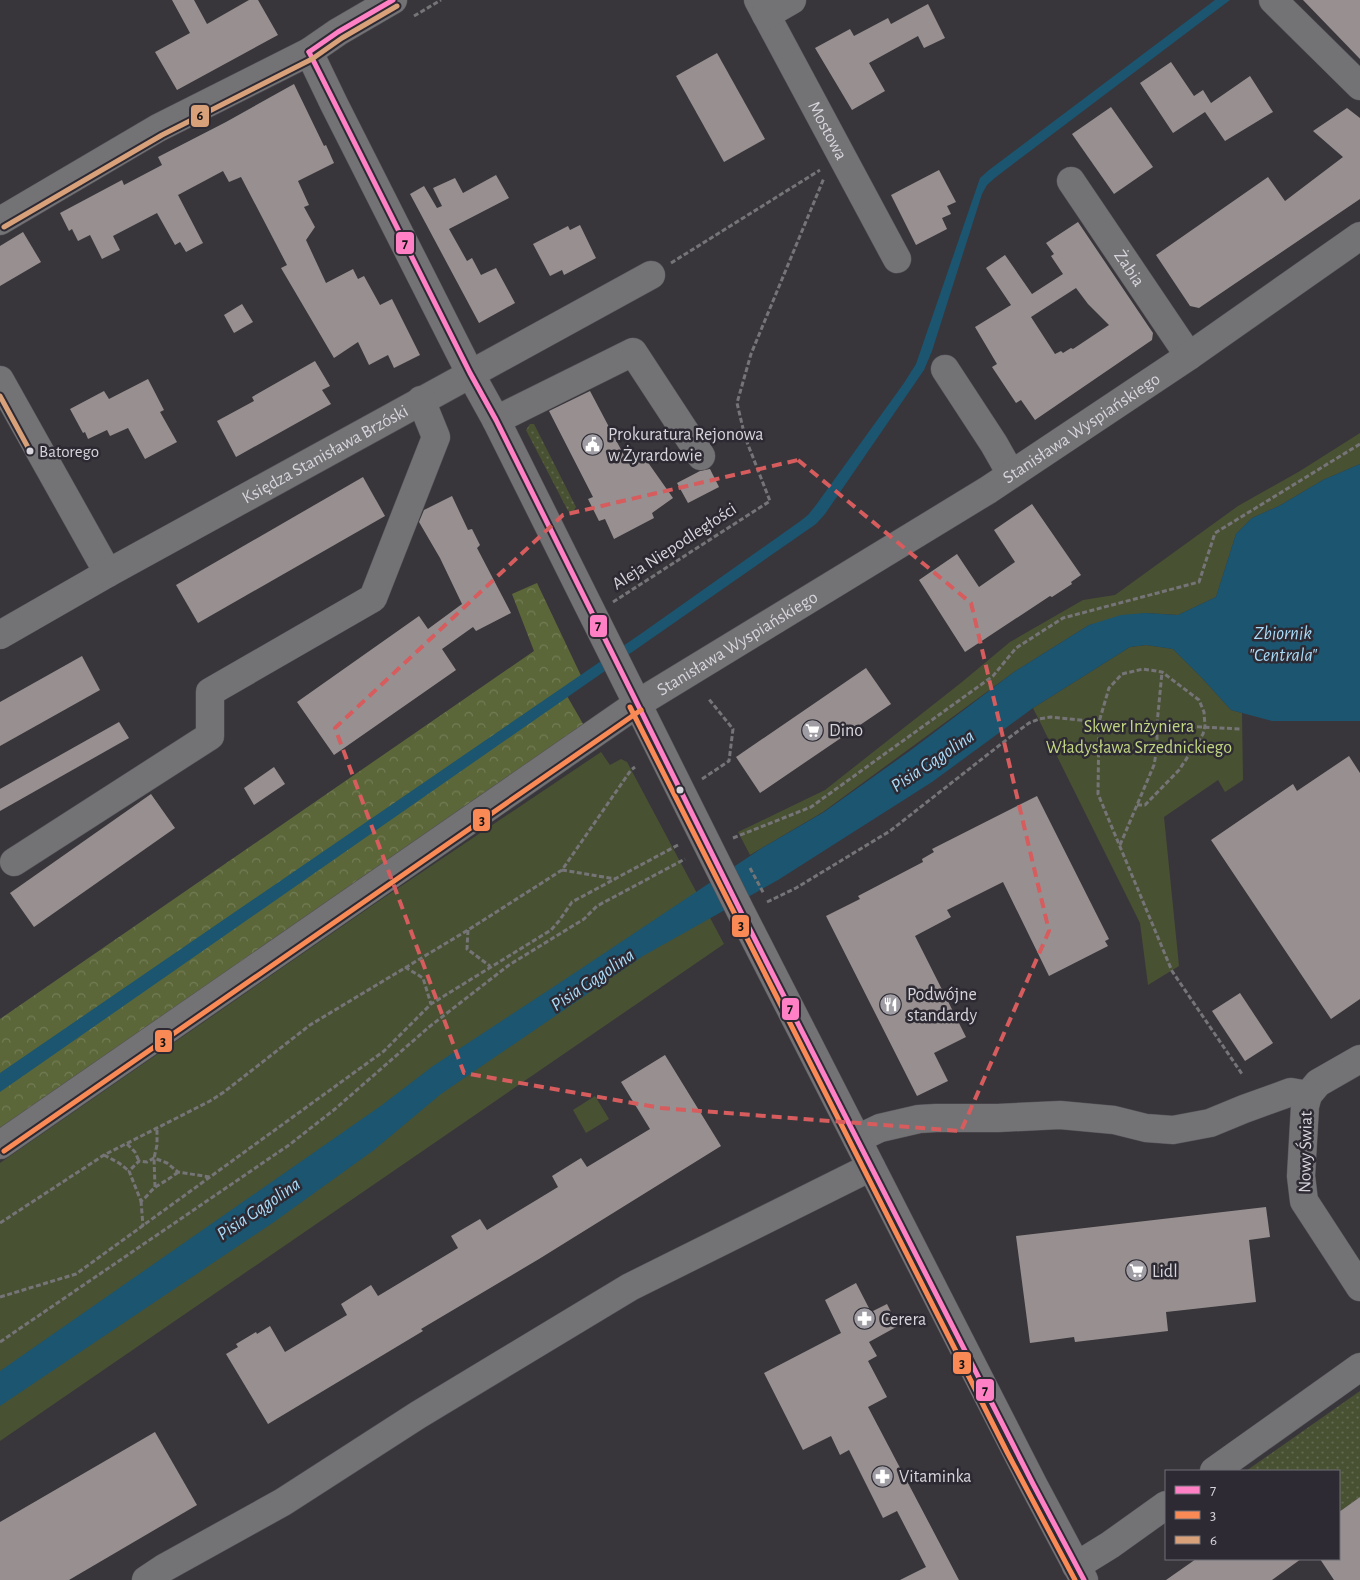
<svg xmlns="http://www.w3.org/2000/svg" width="1360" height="1580" viewBox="0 0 1360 1580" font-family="'Alegreya Sans',sans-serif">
  <defs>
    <pattern id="grass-dots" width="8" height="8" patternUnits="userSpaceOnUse" patternTransform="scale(1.25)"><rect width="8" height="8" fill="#495133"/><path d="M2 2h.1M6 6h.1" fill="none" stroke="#626950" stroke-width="1.8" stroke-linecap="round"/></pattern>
    <pattern id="forest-crowns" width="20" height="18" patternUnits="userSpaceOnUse" patternTransform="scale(1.25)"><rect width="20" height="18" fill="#5c6739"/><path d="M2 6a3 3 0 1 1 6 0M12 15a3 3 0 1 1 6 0" fill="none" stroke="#737c55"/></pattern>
  </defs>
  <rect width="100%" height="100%" fill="#38363b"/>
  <g fill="url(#grass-dots)">
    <polygon points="530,424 534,424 576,507 573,512 568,511 526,430"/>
    <polygon points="1360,1391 1360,1497 1339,1512 1339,1471 1246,1471"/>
  </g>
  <polygon fill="url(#forest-crowns)" points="537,583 584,682 567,696 586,729 0,1128 0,1019 534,651 512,594"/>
  <g fill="#495133">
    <polygon points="1360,433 1360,464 1323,480 1279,506 1252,518 1236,534 1216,597 1178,615 1145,613 1089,625 1014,672 823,812 750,855 738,832 825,790 962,682 1010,642 1083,600 1115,595 1238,506 1300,471"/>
    <polygon points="1146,645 1173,649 1202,678 1231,710 1242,713 1243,780 1225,792 1218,780 1164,817 1179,966 1148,985 1140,923 1033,708 1130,647"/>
    <polygon points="601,752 610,765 621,759 627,762 724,944 0,1441 0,1163 376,903"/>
    <polygon points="595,1096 609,1119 586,1133 573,1110"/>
  </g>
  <g fill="#1b5570">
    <polygon points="1215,0 1230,0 996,177 987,185 982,194 932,351 924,370 825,514 816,524 0,1092 0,1073 642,633 799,522 808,515 816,505 904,383 916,364 980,178 989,170"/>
    <polygon points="1360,464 1360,721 1272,721 1231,710 1202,678 1173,649 1146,645 1130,647 1033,708 932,782 778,880 643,956 441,1094 374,1150 274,1222 0,1406 0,1371 382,1105 433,1066 564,980 762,848 824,812 911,750 1014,672 1089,625 1121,615 1145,613 1178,615 1216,597 1236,534 1252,518 1279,506 1323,480"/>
  </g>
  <g fill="#989090" fill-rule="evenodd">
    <polygon points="172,0 194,0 207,24 249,0 258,0 278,35 177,90 155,52 190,33"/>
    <polygon points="1303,0 1360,0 1360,59"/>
    <polygon points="928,4 945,38 924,48 918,36 869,63 885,91 852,110 815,48 850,29 854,36 888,18 891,24"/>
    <polygon points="717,53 765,139 724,162 676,76"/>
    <polygon points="1171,62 1194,96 1203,90 1211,103 1250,76 1273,112 1225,141 1205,112 1173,133 1140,83"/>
    <polygon points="294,84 324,146 326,145 334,163 298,181 309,205 304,207 315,227 306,240 326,283 353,269 358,279 364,276 380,305 392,299 420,355 394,368 388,355 369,365 358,342 334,358 281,268 287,265 241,177 229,182 223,171 178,195 203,243 186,252 180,242 175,245 157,213 113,236 120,250 102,259 90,235 78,241 72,229 69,231 60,213 122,180 124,185 162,165 158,157 226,122"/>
    <polygon points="1111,107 1153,167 1114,194 1072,134"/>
    <polygon points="1347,108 1360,118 1360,199 1199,308 1190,306 1156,255 1268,177 1285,201 1343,157 1313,131"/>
    <polygon points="939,170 956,202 947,206 951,214 942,218 947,229 916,245 891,195"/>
    <polygon points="496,175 509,198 449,229 467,261 472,258 481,275 496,268 515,303 479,323 410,194 424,186 437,208 442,206 433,188 455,178 463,193"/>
    <path d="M1078,222L1153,333L1152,340L1035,420L1021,400L1016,403L992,367L997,364L975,327L1011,305L986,268L1005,255L1032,294L1063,274L1051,256L1054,254L1046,243ZM1076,288L1088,304L1109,325L1073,349L1071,348L1063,353L1061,351L1055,354L1031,317Z"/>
    <polygon points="580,225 596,258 564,275 562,270 550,276 533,244 568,226 570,230"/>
    <polygon points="23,232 41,262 0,286 0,246"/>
    <polygon points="242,304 253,322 234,333 224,315"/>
    <polygon points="315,361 330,386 322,390 331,404 236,457 217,421 254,401 252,397"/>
    <polygon points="148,379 164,410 160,412 177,442 145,459 128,428 110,436 107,430 88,439 85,432 83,433 70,409 104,391 109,399"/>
    <polygon points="590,391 627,461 642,454 673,498 652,513 654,518 614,539 605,519 599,521 588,499 593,497 549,411"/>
    <polygon points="710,469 719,487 688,503 677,483 700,471"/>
    <polygon points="363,477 385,516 198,623 176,585"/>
    <polygon points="452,496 468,530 472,529 480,545 477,548 511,613 476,631 473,627 442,649 456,670 334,755 297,702 419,616 428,629 462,604 440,558 419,522 424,510"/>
    <polygon points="1032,504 1081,575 1071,582 1072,584 1052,597 1050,596 965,652 919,580 957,554 979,587 1015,562 994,530"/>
    <polygon points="82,656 100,690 0,746 0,702"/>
    <polygon points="866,668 891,704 760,793 736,757"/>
    <polygon points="119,722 129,738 0,811 0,789"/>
    <polygon points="1349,756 1360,773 1360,999 1331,1019 1211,840 1293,784 1297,791"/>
    <polygon points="274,767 285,784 254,805 244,788"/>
    <polygon points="151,794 175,828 34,927 10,893"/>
    <polygon points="1037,796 1109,939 1105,941 1108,946 1049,976 1003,882 947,910 951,917 915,936 966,1037 934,1053 948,1081 917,1096 826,916 860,899 858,896 923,862 922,859 934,852 932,849"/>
    <polygon points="1240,993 1273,1043 1245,1061 1212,1011"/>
    <polygon points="665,1055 721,1146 539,1259 421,1329 423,1331 268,1424 226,1354 238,1347 236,1344 256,1332 257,1334 270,1326 285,1352 347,1315 341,1304 371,1285 378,1296 458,1248 451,1236 480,1219 487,1230 558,1187 552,1176 581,1158 587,1167 650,1129 621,1082"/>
    <polygon points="1266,1207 1270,1237 1249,1240 1256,1302 1166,1312 1168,1331 1075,1342 1074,1337 1030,1343 1016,1236"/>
    <polygon points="856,1283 871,1312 887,1304 898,1326 869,1342 877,1356 868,1361 887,1397 868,1407 959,1580 900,1580 926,1567 897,1511 883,1518 849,1450 840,1455 831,1436 803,1450 764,1373 841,1333 825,1300"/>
    <polygon points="155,1432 197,1505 69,1580 0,1580 0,1522"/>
    <polygon points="1360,1497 1360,1580 1334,1580 1320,1559 1339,1559 1339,1512"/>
    <polygon points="1196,1559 1301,1559 1272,1580 1166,1580"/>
  </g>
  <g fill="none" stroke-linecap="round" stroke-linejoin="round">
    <defs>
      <g id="minor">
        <path id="s1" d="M758,0L897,259"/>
        <polyline points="1273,0 1360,86"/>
        <polyline points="766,15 792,0"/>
        <polyline points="309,52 334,104 470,373 496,420 741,912 1033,1484 1084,1580"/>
        <path id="s2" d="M1071,181L1189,356"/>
        <polyline points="0,221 158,128 309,52 338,32 393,0"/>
        <polyline points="945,369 994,444 1011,474"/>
        <polyline points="0,380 108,573"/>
        <polyline points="496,420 633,352 701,456"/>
        <path id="s3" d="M0,635L108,573L651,275"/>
        <polyline points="14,862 210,736 210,692 373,598 436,437 421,400"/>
        <polyline points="1360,1059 1318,1083 1308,1095 1305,1106 1301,1176 1304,1201 1360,1287"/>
        <polyline points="857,1139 880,1128 919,1119 936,1118 998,1118 1060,1115 1114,1120 1146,1128 1173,1130 1210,1123 1244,1109 1291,1092 1308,1095"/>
        <path id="s4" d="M0,1145L637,704L988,490L1189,356L1360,236"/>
        <polyline points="1214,1471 1360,1367"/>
        <polyline points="1076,1566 1110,1545 1166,1505"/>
        <polyline points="146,1580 164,1568 283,1502 418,1415 630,1287 871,1167"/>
      </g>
    </defs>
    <use href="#minor" stroke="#545257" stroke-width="29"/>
    <g stroke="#757477" stroke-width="3" stroke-dasharray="5 2.5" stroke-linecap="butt">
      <polyline points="414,16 441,0"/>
      <polyline points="671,263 820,170"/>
      <polyline points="613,602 770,501 745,437 737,403 751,354 824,178"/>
      <polyline points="702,779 729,761 733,729 708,698"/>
      <polyline points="1137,805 1145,805 1179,770 1203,734 1205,726 1204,712 1199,700 1162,672 1143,669 1122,674 1109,688 1099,722 1098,794 1172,971 1242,1074"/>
      <polyline points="733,838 811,807 993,676 1016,648 1063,618 1199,582 1215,533 1360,444"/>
      <polyline points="1120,845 1154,765 1157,748 1157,724 1162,672"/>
      <polyline points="750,868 764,894"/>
      <polyline points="562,870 616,879"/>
      <polyline points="767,902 796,888 890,831 1010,737 1029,723 1039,719 1051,717 1099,722 1241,729"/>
      <polyline points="468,930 467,949 490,966"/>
      <polyline points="405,967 423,978 431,1004"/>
      <polyline points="127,1144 135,1152 139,1161"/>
      <polyline points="104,1155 119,1163 129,1171"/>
      <path d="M178,1172C171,1178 165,1181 157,1186C151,1190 147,1197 141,1201L129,1171L139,1161L147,1162L154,1158L167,1163L178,1172L210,1177"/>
      <polyline points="155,1187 154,1158 157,1145 157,1129"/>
      <polyline points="141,1201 143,1226"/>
      <polyline points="0,1223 104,1155 210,1101 224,1092 310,1025 468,930 562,870 631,770 635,767"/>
      <polyline points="0,1297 76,1274 384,1051 431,1004 551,930 559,921 572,902 678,845"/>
      <polyline points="0,1342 289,1145 335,1109 429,1027 509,965 584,919 597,906 685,859"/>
    </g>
    <use href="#minor" stroke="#737275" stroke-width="28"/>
    <defs>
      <g id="bus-1">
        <polyline points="309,52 470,373 496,420 741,912 1033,1484 1084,1580"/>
        <polyline points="309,52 338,32 393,0"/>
      </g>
      <g id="bus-2">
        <polyline points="630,707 1007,1452 1075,1580"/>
        <polyline points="4,1151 641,710"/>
      </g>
      <g id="bus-3">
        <polyline points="4,227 162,135 312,59 342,38 397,6"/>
        <polyline points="0,396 30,451"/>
      </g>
    </defs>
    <use href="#bus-1" stroke="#2d2a33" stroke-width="9"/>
    <use href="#bus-2" stroke="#2d2a33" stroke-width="9"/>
    <use href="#bus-3" stroke="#2d2a33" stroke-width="9"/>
    <use href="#bus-1" stroke="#ff80c5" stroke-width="5"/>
    <use href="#bus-2" stroke="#f98a56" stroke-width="5"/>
    <use href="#bus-3" stroke="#d9a179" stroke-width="5"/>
  </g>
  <path fill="none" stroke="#d65c5e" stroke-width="4" stroke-dasharray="10 6" stroke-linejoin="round" d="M798,460L971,603L1049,931L961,1131L661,1108L464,1073L335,728L563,515Z"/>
  <defs>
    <symbol id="civic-disc" viewBox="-11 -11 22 22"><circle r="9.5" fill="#9f9da3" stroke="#2d2a33"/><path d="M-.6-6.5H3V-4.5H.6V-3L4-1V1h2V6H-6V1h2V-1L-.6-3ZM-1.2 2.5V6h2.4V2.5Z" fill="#fff"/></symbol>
    <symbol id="supermarket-disc" viewBox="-11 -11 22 22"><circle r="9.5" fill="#9f9da3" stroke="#2d2a33"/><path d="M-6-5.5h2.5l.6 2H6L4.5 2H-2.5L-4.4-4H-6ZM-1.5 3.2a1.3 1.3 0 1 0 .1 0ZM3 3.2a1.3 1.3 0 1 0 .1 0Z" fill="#fff"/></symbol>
    <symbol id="restaurant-disc" viewBox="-11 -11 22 22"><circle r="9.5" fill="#9f9da3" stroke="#2d2a33"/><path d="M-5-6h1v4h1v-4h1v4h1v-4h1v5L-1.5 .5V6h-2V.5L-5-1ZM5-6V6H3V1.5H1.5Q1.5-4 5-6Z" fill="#fff"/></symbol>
    <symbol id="pharmacy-disc" viewBox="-11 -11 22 22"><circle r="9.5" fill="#9f9da3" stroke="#2d2a33"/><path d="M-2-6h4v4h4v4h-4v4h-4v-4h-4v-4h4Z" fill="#fff"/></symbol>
  </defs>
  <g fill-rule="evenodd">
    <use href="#civic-disc" x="580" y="432" width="25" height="25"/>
    <use href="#supermarket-disc" x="800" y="718" width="25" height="25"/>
    <use href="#restaurant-disc" x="878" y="992" width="25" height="25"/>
    <use href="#supermarket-disc" x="1124" y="1258" width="25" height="25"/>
    <use href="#pharmacy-disc" x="852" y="1306" width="25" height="25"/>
    <use href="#pharmacy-disc" x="870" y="1464" width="25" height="25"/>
  </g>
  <g fill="#d7d5db" stroke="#2d2a33" stroke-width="2">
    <circle cx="30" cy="451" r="4.5"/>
    <circle cx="680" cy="790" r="4.5"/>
  </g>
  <g text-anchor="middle" stroke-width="5" stroke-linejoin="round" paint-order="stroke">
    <g font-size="17" fill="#d7d5db" stroke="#2d2a33" text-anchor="start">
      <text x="39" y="457">Batorego</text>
    </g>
    <g font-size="18" fill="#d7d5db" stroke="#2d2a33">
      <text dy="6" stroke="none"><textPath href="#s1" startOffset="148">Mostowa</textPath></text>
      <text dy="6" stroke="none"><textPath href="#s2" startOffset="105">Żabia</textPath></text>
      <text dy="6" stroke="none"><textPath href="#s4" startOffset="1298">Stanisława Wyspiańskiego</textPath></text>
      <text dy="6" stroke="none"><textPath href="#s3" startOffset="372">Księdza Stanisława Brzóski</textPath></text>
      <text transform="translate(674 546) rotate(-33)" y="6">Aleja Niepodległości</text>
      <text dy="6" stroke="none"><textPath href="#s4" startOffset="892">Stanisława Wyspiańskiego</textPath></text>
      <text transform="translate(1305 1152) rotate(-89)" y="6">Nowy Świat</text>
    </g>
    <g font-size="18" fill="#d7d5db" stroke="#2d2a33" text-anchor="start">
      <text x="608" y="440">Prokuratura Rejonowa<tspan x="608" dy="21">w Żyrardowie</tspan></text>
      <text x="829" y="736">Dino</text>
      <text x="907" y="1000">Podwójne<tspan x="907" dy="21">standardy</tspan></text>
      <text x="1152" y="1277">Lidl</text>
      <text x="881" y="1325">Cerera</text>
      <text x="899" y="1482">Vitaminka</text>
    </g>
    <g font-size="18" fill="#c0d582" stroke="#2d2a33">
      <text x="1139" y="732">Skwer Inżyniera<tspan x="1139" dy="21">Władysława Srzednickiego</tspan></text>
    </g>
    <g font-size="19" font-style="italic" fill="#a9dbf8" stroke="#2d2a33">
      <text x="1283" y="639">Zbiornik<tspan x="1283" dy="22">"Centrala"</tspan></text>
      <text transform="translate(932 760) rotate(-34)" y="7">Pisia Gągolina</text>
      <text transform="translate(592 979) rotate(-34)" y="7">Pisia Gągolina</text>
      <text transform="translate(258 1208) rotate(-34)" y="7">Pisia Gągolina</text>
    </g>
  </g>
  <g stroke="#2d2a33" stroke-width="2">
    <rect x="190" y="104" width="20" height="24" rx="5" fill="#d9a179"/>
    <rect x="395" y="231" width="20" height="24" rx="5" fill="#ff80c5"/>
    <rect x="589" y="614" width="19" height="24" rx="5" fill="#ff80c5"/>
    <rect x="472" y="808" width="19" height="24" rx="5" fill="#f98a56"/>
    <rect x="731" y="914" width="19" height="24" rx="5" fill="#f98a56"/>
    <rect x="781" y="997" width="19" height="24" rx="5" fill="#ff80c5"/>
    <rect x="154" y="1029" width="19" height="24" rx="5" fill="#f98a56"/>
    <rect x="952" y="1351" width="20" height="24" rx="5" fill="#f98a56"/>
    <rect x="975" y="1378" width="20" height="24" rx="5" fill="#ff80c5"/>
  </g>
  <g font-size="14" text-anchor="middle" font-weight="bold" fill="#111">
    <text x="200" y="120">6</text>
    <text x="405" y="248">7</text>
    <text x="598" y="630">7</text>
    <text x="482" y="825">3</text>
    <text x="741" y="930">3</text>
    <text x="790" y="1013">7</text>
    <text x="163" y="1046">3</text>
    <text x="962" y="1368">3</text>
    <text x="985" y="1395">7</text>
  </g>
  <rect x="1165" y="1470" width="175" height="90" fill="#2d2a33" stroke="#716e76"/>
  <rect x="1175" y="1486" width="25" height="8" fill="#ff80c5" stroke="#716e76"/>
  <text x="1210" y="1495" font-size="15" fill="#d7d5db">7</text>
  <rect x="1175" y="1511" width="25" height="8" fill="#f98a56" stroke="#716e76"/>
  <text x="1210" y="1520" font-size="15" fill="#d7d5db">3</text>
  <rect x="1175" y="1536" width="25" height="8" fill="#d9a179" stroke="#716e76"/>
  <text x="1210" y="1545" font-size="15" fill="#d7d5db">6</text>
</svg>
